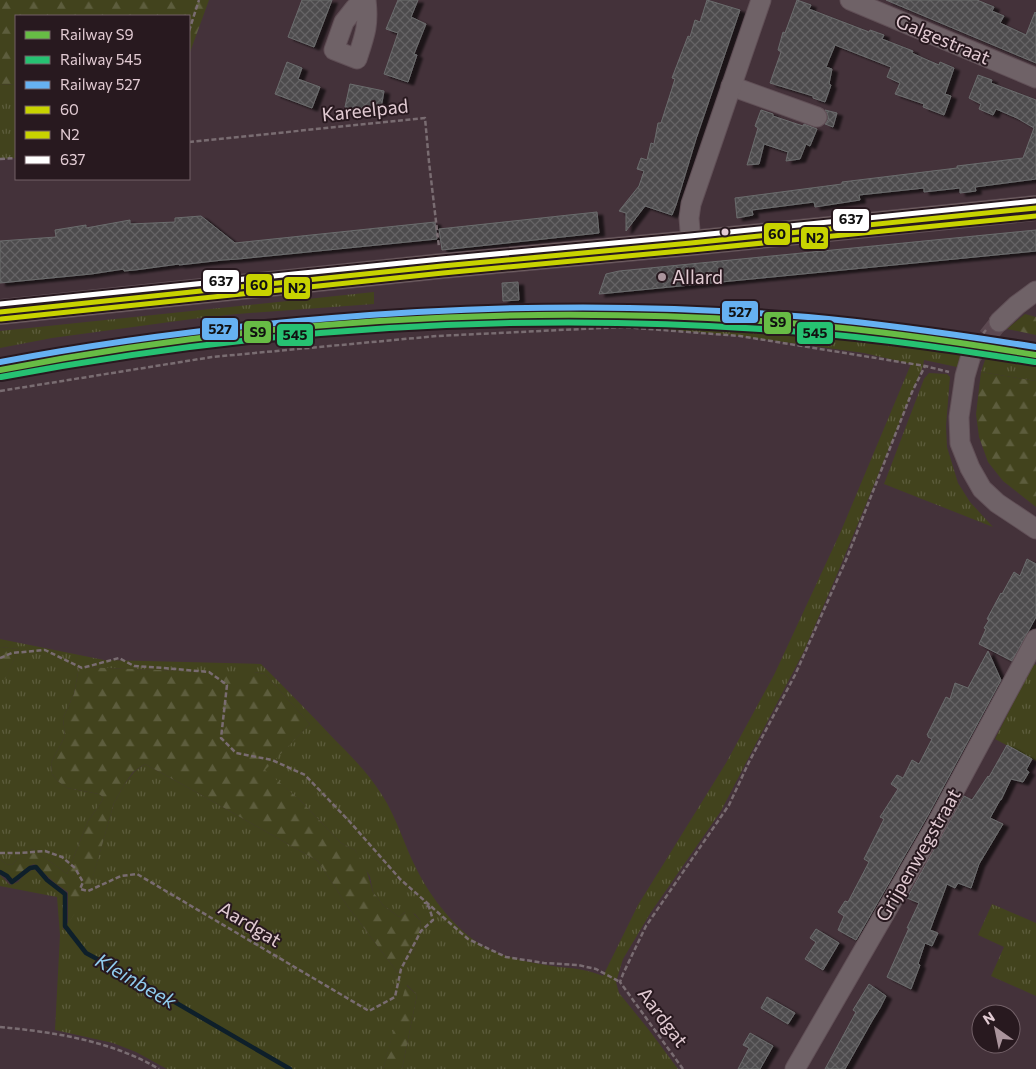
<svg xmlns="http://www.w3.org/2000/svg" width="1036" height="1069" viewBox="0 0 1036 1069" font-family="Commissioner,sans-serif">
  <defs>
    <pattern id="grass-tufts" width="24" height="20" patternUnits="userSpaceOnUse" patternTransform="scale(1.25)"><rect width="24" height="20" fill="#42431d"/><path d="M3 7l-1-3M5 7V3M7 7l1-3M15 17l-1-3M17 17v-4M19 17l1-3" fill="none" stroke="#5d5d3d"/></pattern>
    <pattern id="forest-firs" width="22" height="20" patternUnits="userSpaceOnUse" patternTransform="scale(1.25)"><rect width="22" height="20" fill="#42431d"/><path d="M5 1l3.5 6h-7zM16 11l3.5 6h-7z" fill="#5d5d3d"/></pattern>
    <pattern id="building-cross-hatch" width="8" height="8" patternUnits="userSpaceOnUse" patternTransform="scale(1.25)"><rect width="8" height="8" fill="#4d4c4d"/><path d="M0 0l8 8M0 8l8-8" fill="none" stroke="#666466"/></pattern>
    <filter id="shadow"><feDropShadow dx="5.5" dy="3" stdDeviation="1" flood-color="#0009"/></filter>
  </defs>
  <rect width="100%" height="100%" fill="#44323a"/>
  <g fill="url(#grass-tufts)">
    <polygon points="0,84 16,85 16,158 0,159"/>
    <polygon points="374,292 374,304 237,314 192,319 52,338 0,348 0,331"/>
    <path d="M626,326H705L837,336L964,354L957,367L924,360L923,366L838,572L804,651L721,811L651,912L623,959L616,982L619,993L649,1030L678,1069H402L417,995L407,985L383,1069H167L136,1052L113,1043L55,1030L60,935L57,897L0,886V875L10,885L18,882L26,873L34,869L53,887L63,894V930L89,890L114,803L124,785L134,772L145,764L189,788L318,861L348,907L398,973L416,947L421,924L420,920L415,914L405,912L399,917L383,905L373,892L370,877L355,850L341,843L300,800L264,770L310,724L265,674L254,672H210L79,667L74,694L63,718L65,736L51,763L52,774L59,782L67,788L99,794L103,797L102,801L88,821L67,874L33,849L24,852L12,865L6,864L0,859V679L5,678L19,649L0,647V639L104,660L261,664C286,689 311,714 335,740C352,757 369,774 382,795C397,818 404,845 417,870C431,898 456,930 483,946C506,959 533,963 559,967C574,968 589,970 603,976L638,905L726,763L774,675L841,531L911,364L864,353L740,336Z"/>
    <polygon points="986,357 1008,360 1036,365 1036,381 981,372"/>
    <polygon points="929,373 947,374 950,377 946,426 947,447 958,483 970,502 993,527 884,484 924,379"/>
    <polygon points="1033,664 1036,665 1036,761 995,739"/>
    <polygon points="992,904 1036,923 1036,996 991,976 1004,947 978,935"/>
  </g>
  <g fill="url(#forest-firs)">
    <polygon points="0,0 209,0 189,55 189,16 16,16 16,85 0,84"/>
    <polygon points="1025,314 1036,317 1036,335 1007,329"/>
    <polygon points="981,372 1036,381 1036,507 1003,481 988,462 979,437 976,414"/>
    <polygon points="0,647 19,649 5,679 0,679"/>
    <path d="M79,667L210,672H254L265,674L310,724L265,770L300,800L341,843L355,850L365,865L373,892L383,905L399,917L409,909L420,920L421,924L416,947L398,973L348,907L318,861L189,788L145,764L133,772L124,785L114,803L89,891L68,924V892L55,883L34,864C25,866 21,877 12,879L4,872L0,870V859L6,864L12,865L24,852L33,849L67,874L88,821L102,801L103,797L99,794L67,788L59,782L52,774L51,763L65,736L63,718L74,694Z"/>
    <polygon points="406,985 417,995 402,1069 383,1069"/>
  </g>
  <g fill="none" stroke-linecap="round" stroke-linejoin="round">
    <polyline stroke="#0e1f2a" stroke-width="4.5" points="0,872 7,876 12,882 30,868 36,867 47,880 65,894 65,926 86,953 142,983 290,1069"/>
  </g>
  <g fill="url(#building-cross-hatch)" stroke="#6b6c6d" filter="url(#shadow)">
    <polygon points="302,0 332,0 314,47 288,37"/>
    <polygon points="398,0 418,0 411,17 426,24 414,54 417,55 408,82 384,74 398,33 386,29"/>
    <polygon points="707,0 740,10 696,139 676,205 672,215 645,206 626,231 626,213 619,211 639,186 644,171 637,169 641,158 647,160 651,143 654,144 658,123 661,123 675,79 672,78 688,36 690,37 695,20 700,22"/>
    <polygon points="797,0 811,5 809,9 869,32 870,30 884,35 882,39 913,51 912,53 925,59 939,65 940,62 954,68 945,94 951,96 944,115 923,107 924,104 895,94 900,83 887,77 891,67 835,45 826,67 832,69 829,84 831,85 825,102 813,98 813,96 770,83 781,52 778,50 783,32 785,33"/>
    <polygon points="886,0 977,0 994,7 992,11 1004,16 1000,23 1026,35 1035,12 1036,13 1036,63"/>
    <polygon points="287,62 302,68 298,79 320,87 312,108 275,94"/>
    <polygon points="978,75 992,80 991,83 1036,100 1036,179 975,187 976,191 960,193 960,188 924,192 924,188 859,195 860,200 815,207 814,202 752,210 753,215 737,218 735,198 842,184 842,182 957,168 957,166 1023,158 1034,128 1017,118 996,109 993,115 979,109 981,104 969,98"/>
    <polygon points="350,84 384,91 380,114 345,107"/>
    <polygon points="761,110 773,114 773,116 803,126 804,124 817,129 810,146 806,144 800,159 786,161 788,152 764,144 759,164 747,165 758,128 755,126"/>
    <polygon points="825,110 837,113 833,127 825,124 828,120 828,116"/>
    <polygon points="597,212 599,233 442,250 439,229"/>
    <polygon points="201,216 235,243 435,222 437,239 238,259 223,260 179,265 179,264 135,270 124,271 124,269 91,274 0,283 0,241 56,237 55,230 86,225 86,228 130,220 130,224 175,222 175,218"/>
    <polygon points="1036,230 1036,251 599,294 606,274 619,271"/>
    <polygon points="518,282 519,300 503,301 502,283"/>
    <polygon points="1027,559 1036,564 1036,617 1012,661 979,644 986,629 984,628 989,620 987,619 1001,593 1002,594 1014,572 1020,576"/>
    <polygon points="988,651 1001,680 927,817 856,940 838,930 844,916 838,912 845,901 848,902 869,862 864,859 884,819 880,817 898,789 891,784 897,775 903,778 912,760 919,764 932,739 928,737 928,735 927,735 946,697 950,699 955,683 968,688"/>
    <polygon points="1007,745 1032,759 1026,770 1029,772 1023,782 1011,779 1001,800 1000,800 990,818 1003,824 979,864 971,888 958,883 955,888 947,884 930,930 938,933 932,946 925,943 918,964 920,965 911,989 887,977 909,928 907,928 919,903 907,898 964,796 972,800 988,776 989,777"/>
    <polygon points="816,929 839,943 823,970 805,959 816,942 810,938"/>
    <polygon points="869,984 886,996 880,1008 872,1021 845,1069 825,1069 856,1012 853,1010"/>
    <polygon points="767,997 795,1013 788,1024 761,1008"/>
    <polygon points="750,1033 773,1046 760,1069 738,1069 749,1048 743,1045"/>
  </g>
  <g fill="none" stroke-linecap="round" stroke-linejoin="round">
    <polyline stroke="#5c4951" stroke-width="19" stroke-dasharray="19 9" stroke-linecap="butt" points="970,359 999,322"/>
    <defs>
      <g id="minor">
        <path d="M364,0L355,8L344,22L334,50L357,59C365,35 369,25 366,0"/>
        <polyline points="850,0 1036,78"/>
        <polyline points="731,86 817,117"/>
        <polyline points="691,243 689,218 691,204 761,0"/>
        <polyline points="999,322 1017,305 1036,291"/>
        <polyline points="970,359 965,376 959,417 960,443 970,468 982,489 997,503 1036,529"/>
        <polyline points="795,1069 937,823 1036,639"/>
      </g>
      <polyline id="major" points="0,312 442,266 691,243 1036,208"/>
    </defs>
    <use href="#minor" stroke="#615057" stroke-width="21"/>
    <use href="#major" stroke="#615057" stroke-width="26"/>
    <g stroke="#796c71" stroke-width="2.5" stroke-dasharray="5 2.5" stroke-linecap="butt">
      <polyline points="189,31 199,0"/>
      <polyline points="189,142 425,118 429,162 439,247"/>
      <polyline points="0,159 16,158"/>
      <polyline points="974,345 986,330"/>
      <polyline points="986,353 998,338"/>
      <polyline points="0,391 212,357 437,336 623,327 740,336 925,366 949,372"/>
      <polyline points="0,658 12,653 45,650 82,668 119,658 134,666 164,668 209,672 227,685 221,738 236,753 272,760 305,775 350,822 400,879 468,939 506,957 544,963 578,965 596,969 620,982"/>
      <polyline points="0,853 20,853 45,851 62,857 75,868 83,882 80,889 88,891 121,876 137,874 369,1011 395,997 401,969 421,931 433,920 429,907 425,904 425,902"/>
      <path d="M0,1027C54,1032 112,1041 159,1069"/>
      <polyline points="683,1069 620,982 623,974 646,926 729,805 749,762 795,675 846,560 912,392 925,366"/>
    </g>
    <use href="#minor" stroke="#6f6267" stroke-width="19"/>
    <use href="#major" stroke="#837170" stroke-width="24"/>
    <defs>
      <polyline id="bus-1" points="0,312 442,266 691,243 1036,208"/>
      <polyline id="bus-2" points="1,319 443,273 692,250 1036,216"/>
      <polyline id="bus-3" points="0,304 441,259 690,236 1035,201"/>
    </defs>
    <use href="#bus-1" stroke="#28191f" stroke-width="9"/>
    <use href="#bus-2" stroke="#28191f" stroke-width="9"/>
    <use href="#bus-3" stroke="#28191f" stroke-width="9"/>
    <use href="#bus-1" stroke="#c8d300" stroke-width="5"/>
    <use href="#bus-2" stroke="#c8d300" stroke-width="5"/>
    <use href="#bus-3" stroke="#fff" stroke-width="5"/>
    <defs>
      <path id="rail-1" d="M0,370C263,319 535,303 802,324C881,331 959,342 1036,355"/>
      <path id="rail-2" d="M1,377C264,327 535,310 802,332C880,338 958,350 1035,362"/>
      <path id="rail-3" d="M0,362C110,341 220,327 332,318C490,305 649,303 808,317C884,324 960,335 1036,347"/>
    </defs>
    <use href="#rail-1" stroke="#28191f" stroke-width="10"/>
    <use href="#rail-2" stroke="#28191f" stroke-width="10"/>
    <use href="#rail-3" stroke="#28191f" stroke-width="10"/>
    <use href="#rail-1" stroke="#67bc45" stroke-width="6"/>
    <use href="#rail-2" stroke="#26c172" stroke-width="6"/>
    <use href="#rail-3" stroke="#66b1f2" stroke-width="6"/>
  </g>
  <circle fill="#e2cbd3" stroke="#28191f" stroke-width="2" cx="725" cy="232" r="4.5"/>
  <circle fill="#ab959d" stroke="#28191f" stroke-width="2" cx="662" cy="277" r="5"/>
  <g text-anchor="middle" stroke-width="4" stroke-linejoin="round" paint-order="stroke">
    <g font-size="19" fill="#e2cbd3" stroke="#28191f">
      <text transform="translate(943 39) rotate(23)" y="7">Galgestraat</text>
      <text transform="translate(365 110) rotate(-6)" y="7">Kareelpad</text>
      <text transform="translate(918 855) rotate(-60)" y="7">Grijpenwegstraat</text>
      <text transform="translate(250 924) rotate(31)" y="7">Aardgat</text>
      <text transform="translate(663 1017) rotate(53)" y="7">Aardgat</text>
    </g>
    <g font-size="19" fill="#e2cbd3" stroke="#28191f" text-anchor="start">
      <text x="672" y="284">Allard</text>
    </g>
    <g font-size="20" font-style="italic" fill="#90ccee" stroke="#28191f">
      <text transform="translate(136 981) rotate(30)" y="7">Kleinbeek</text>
    </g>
  </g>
  <g stroke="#28191f" stroke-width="2">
    <rect x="832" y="208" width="38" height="24" rx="5" fill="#fff"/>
    <rect x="763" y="222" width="28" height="24" rx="5" fill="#c8d300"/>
    <rect x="800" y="226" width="29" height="24" rx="5" fill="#c8d300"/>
    <rect x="202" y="269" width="38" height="24" rx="5" fill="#fff"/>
    <rect x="245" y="273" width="28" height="24" rx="5" fill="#c8d300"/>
    <rect x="283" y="276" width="28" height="24" rx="5" fill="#c8d300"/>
    <rect x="721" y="300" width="38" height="24" rx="5" fill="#66b1f2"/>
    <rect x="763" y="311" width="29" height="24" rx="5" fill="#67bc45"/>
    <rect x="201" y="317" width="38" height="24" rx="5" fill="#66b1f2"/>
    <rect x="243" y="320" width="29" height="24" rx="5" fill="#67bc45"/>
    <rect x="796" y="321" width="38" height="24" rx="5" fill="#26c172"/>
    <rect x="276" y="323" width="38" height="24" rx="5" fill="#26c172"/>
  </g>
  <g font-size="14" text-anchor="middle" font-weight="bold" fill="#111">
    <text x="851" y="224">637</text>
    <text x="777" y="239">60</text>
    <text x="815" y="243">N2</text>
    <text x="221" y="286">637</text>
    <text x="259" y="290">60</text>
    <text x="297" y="293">N2</text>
    <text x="740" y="317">527</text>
    <text x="778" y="327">S9</text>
    <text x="220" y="334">527</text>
    <text x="258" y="337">S9</text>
    <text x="815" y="338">545</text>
    <text x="295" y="340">545</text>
  </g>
  <rect x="15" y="15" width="175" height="165" fill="#28191f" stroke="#726067"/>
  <rect x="25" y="31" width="25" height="8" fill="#67bc45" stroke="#726067"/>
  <text x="60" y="40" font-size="15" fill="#e2cbd3">Railway S9</text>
  <rect x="25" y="56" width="25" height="8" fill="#26c172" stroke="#726067"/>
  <text x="60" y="65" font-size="15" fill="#e2cbd3">Railway 545</text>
  <rect x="25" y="81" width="25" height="8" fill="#66b1f2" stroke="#726067"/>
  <text x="60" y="90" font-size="15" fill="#e2cbd3">Railway 527</text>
  <rect x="25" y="106" width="25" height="8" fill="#c8d300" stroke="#726067"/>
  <text x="60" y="115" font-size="15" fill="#e2cbd3">60</text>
  <rect x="25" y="131" width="25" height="8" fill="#c8d300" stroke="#726067"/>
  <text x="60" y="140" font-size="15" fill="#e2cbd3">N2</text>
  <rect x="25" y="156" width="25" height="8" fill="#ffffff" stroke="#726067"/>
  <text x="60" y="165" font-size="15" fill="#e2cbd3">637</text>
  <g transform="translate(996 1029) rotate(327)"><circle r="24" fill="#28191f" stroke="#726067"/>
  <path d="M0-4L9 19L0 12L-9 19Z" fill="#ab959d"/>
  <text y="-8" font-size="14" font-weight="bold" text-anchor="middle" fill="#e2cbd3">N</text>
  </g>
</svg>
